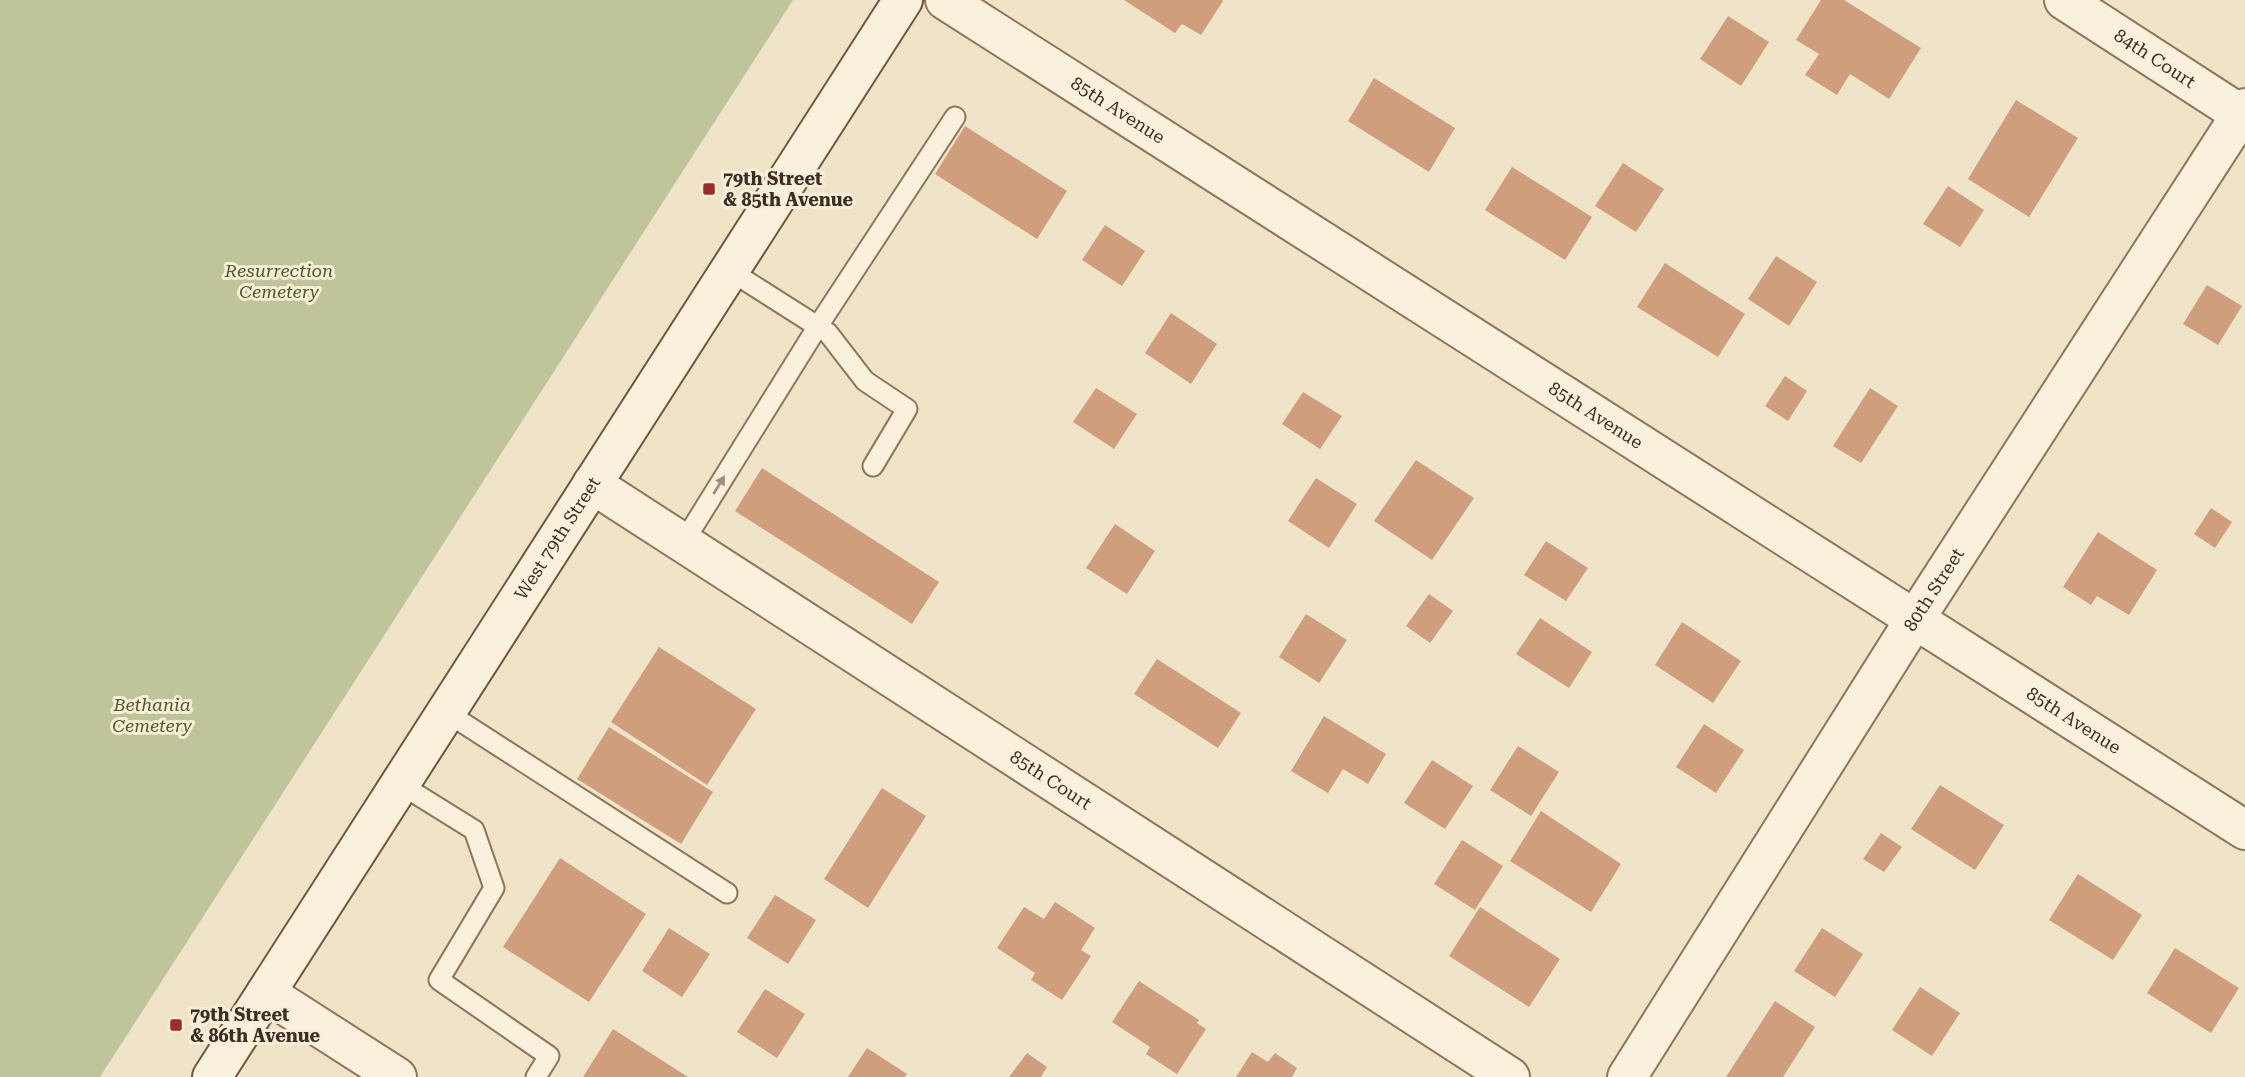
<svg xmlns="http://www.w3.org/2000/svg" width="2245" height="1077" viewBox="0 0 2245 1077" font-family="'Roboto Serif',serif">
  <rect width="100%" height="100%" fill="#f0e4c8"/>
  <polygon fill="#bfc49a" points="0,0 793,0 100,1077 0,1077"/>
  <g fill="#cf9f7d">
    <polygon points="1124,0 1222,0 1223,1 1201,35 1182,24 1175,33"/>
    <polygon points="1821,0 1844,0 1921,48 1889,99 1850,74 1837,95 1805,75 1819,54 1796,40"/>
    <polygon points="1728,16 1769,42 1741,86 1700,59"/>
    <polygon points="1374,78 1455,128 1429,172 1348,121"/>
    <polygon points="2016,100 2078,138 2029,217 1968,179"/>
    <polygon points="965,126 1067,191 1037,239 935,174"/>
    <polygon points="1623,163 1664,189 1636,232 1595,206"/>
    <polygon points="1512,167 1592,217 1565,260 1485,210"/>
    <polygon points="1948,186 1984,210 1960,247 1923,224"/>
    <polygon points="1105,225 1145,251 1122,286 1082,260"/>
    <polygon points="1776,256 1817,282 1789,326 1748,299"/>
    <polygon points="1665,263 1745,314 1718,357 1637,307"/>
    <polygon points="2207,285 2242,306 2218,345 2183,324"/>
    <polygon points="1171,313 1217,344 1191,384 1145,353"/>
    <polygon points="1785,376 1807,391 1788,421 1765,406"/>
    <polygon points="1096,388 1137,414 1114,449 1073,422"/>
    <polygon points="1870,388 1898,406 1861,463 1833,446"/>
    <polygon points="1303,392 1342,416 1320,449 1282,424"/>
    <polygon points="1416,460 1474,498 1432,560 1374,521"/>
    <polygon points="762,468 939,582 912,624 735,511"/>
    <polygon points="1316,478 1357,504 1329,548 1288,521"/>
    <polygon points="2211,508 2232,522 2215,548 2194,534"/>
    <polygon points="1115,524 1155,551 1127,594 1086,568"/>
    <polygon points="2098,532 2157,570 2129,615 2097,596 2091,605 2063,587"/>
    <polygon points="1546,541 1588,568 1566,601 1524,575"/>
    <polygon points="1429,594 1453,611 1430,643 1406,626"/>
    <polygon points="1306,614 1347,640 1319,683 1279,657"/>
    <polygon points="1540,618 1592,652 1569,688 1516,654"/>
    <polygon points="1682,622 1741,661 1713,703 1655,665"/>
    <polygon points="659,647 756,709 707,785 611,722"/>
    <polygon points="1157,659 1241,713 1218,748 1134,694"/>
    <polygon points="1324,716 1386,754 1368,784 1343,769 1328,793 1291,771"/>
    <polygon points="1704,724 1744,750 1716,793 1676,767"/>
    <polygon points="609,727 713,792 681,844 577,779"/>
    <polygon points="1518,746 1559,772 1531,816 1490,790"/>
    <polygon points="1432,760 1473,786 1445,829 1404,803"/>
    <polygon points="1940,785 2004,825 1975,870 1911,829"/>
    <polygon points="882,788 926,816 868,908 824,879"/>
    <polygon points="1541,811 1621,864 1591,912 1510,861"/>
    <polygon points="1881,833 1902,847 1884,872 1863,859"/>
    <polygon points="1462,840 1503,866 1475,910 1434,884"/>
    <polygon points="560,858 646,914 589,1002 503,947"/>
    <polygon points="2078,874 2142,915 2113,960 2049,920"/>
    <polygon points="775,895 816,920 788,964 747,938"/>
    <polygon points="1055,902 1095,928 1081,950 1091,956 1062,1000 1031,980 1035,973 997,948 1024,907 1044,919"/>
    <polygon points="1480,907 1560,959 1529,1007 1449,956"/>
    <polygon points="669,928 710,954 682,997 642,971"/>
    <polygon points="1822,928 1863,954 1835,997 1794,971"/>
    <polygon points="2175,948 2239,988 2211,1033 2147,993"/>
    <polygon points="1139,981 1199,1020 1197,1023 1206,1029 1177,1074 1146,1054 1150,1047 1112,1022"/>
    <polygon points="1920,987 1960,1013 1932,1056 1892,1030"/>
    <polygon points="765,989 805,1014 777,1058 737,1032"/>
    <polygon points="1775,1001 1815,1027 1783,1077 1726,1077"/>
    <polygon points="613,1029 688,1077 583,1077"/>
    <polygon points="867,1048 907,1074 905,1077 848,1077"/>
    <polygon points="1252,1052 1268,1062 1275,1053 1297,1068 1292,1077 1236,1077"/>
    <polygon points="1027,1053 1047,1067 1041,1077 1009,1077"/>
  </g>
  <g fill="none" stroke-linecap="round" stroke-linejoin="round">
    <defs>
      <g id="lane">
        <polyline points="729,270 828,333 865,381 907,409 873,466"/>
        <polyline points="683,543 818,326 955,117"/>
        <polyline points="446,712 727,893"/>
        <polyline points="400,784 474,830 494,888 439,980 549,1056 536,1077"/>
      </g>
      <g id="street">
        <path id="s1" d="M945,0L2245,830"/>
        <path id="s2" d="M2064,0L2245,117"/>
        <path id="s3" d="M592,484L1510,1077"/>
        <polyline points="266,993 397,1077"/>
        <path id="s4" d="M1627,1077L1915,619L2245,108"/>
      </g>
      <g id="secondary">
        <path id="s5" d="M212,1077L903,0"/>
      </g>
    </defs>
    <use href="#lane" stroke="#8d765c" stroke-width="23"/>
    <use href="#street" stroke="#8d765c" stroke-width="42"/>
    <use href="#secondary" stroke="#6f573f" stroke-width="42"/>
    <use href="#lane" stroke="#faf1dc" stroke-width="19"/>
    <use href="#street" stroke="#faf1dc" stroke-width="38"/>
    <use href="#secondary" stroke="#faf1dc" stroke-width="38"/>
  </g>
  <defs><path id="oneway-solid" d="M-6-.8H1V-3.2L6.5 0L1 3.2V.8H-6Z" transform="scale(1.75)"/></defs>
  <use fill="#9c907e" href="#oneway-solid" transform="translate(719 485) rotate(-58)"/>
  <g fill="#9e2a2b" stroke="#f7eed8" stroke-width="2.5">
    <rect x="702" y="182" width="14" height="14" rx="3.5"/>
    <rect x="169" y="1018" width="14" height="14" rx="3.5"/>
  </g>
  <g text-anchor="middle" stroke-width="6" stroke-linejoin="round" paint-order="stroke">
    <g font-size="18" fill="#3d2e20" stroke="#f7eed8">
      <text dy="6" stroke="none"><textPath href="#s2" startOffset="108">84th Court</textPath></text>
      <text dy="6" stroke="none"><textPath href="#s1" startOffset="205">85th Avenue</textPath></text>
      <text dy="6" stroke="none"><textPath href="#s1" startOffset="772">85th Avenue</textPath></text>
      <text dy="6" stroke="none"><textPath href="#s5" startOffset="640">West 79th Street</textPath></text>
      <text dy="6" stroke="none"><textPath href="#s4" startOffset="576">80th Street</textPath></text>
      <text dy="6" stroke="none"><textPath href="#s1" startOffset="1339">85th Avenue</textPath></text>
      <text dy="6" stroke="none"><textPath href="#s3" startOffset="546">85th Court</textPath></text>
    </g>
    <g font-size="18" font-weight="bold" fill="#3d2e20" stroke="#f7eed8" text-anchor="start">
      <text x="723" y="185">79th Street<tspan x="723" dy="21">&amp; 85th Avenue</tspan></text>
      <text x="190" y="1021">79th Street<tspan x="190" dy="21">&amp; 86th Avenue</tspan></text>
    </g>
    <g font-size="18" font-style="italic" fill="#4d5a26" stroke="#f7eed8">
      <text x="279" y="277">Resurrection<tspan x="279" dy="21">Cemetery</tspan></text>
      <text x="152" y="711">Bethania<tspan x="152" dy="21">Cemetery</tspan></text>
    </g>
  </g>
</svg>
